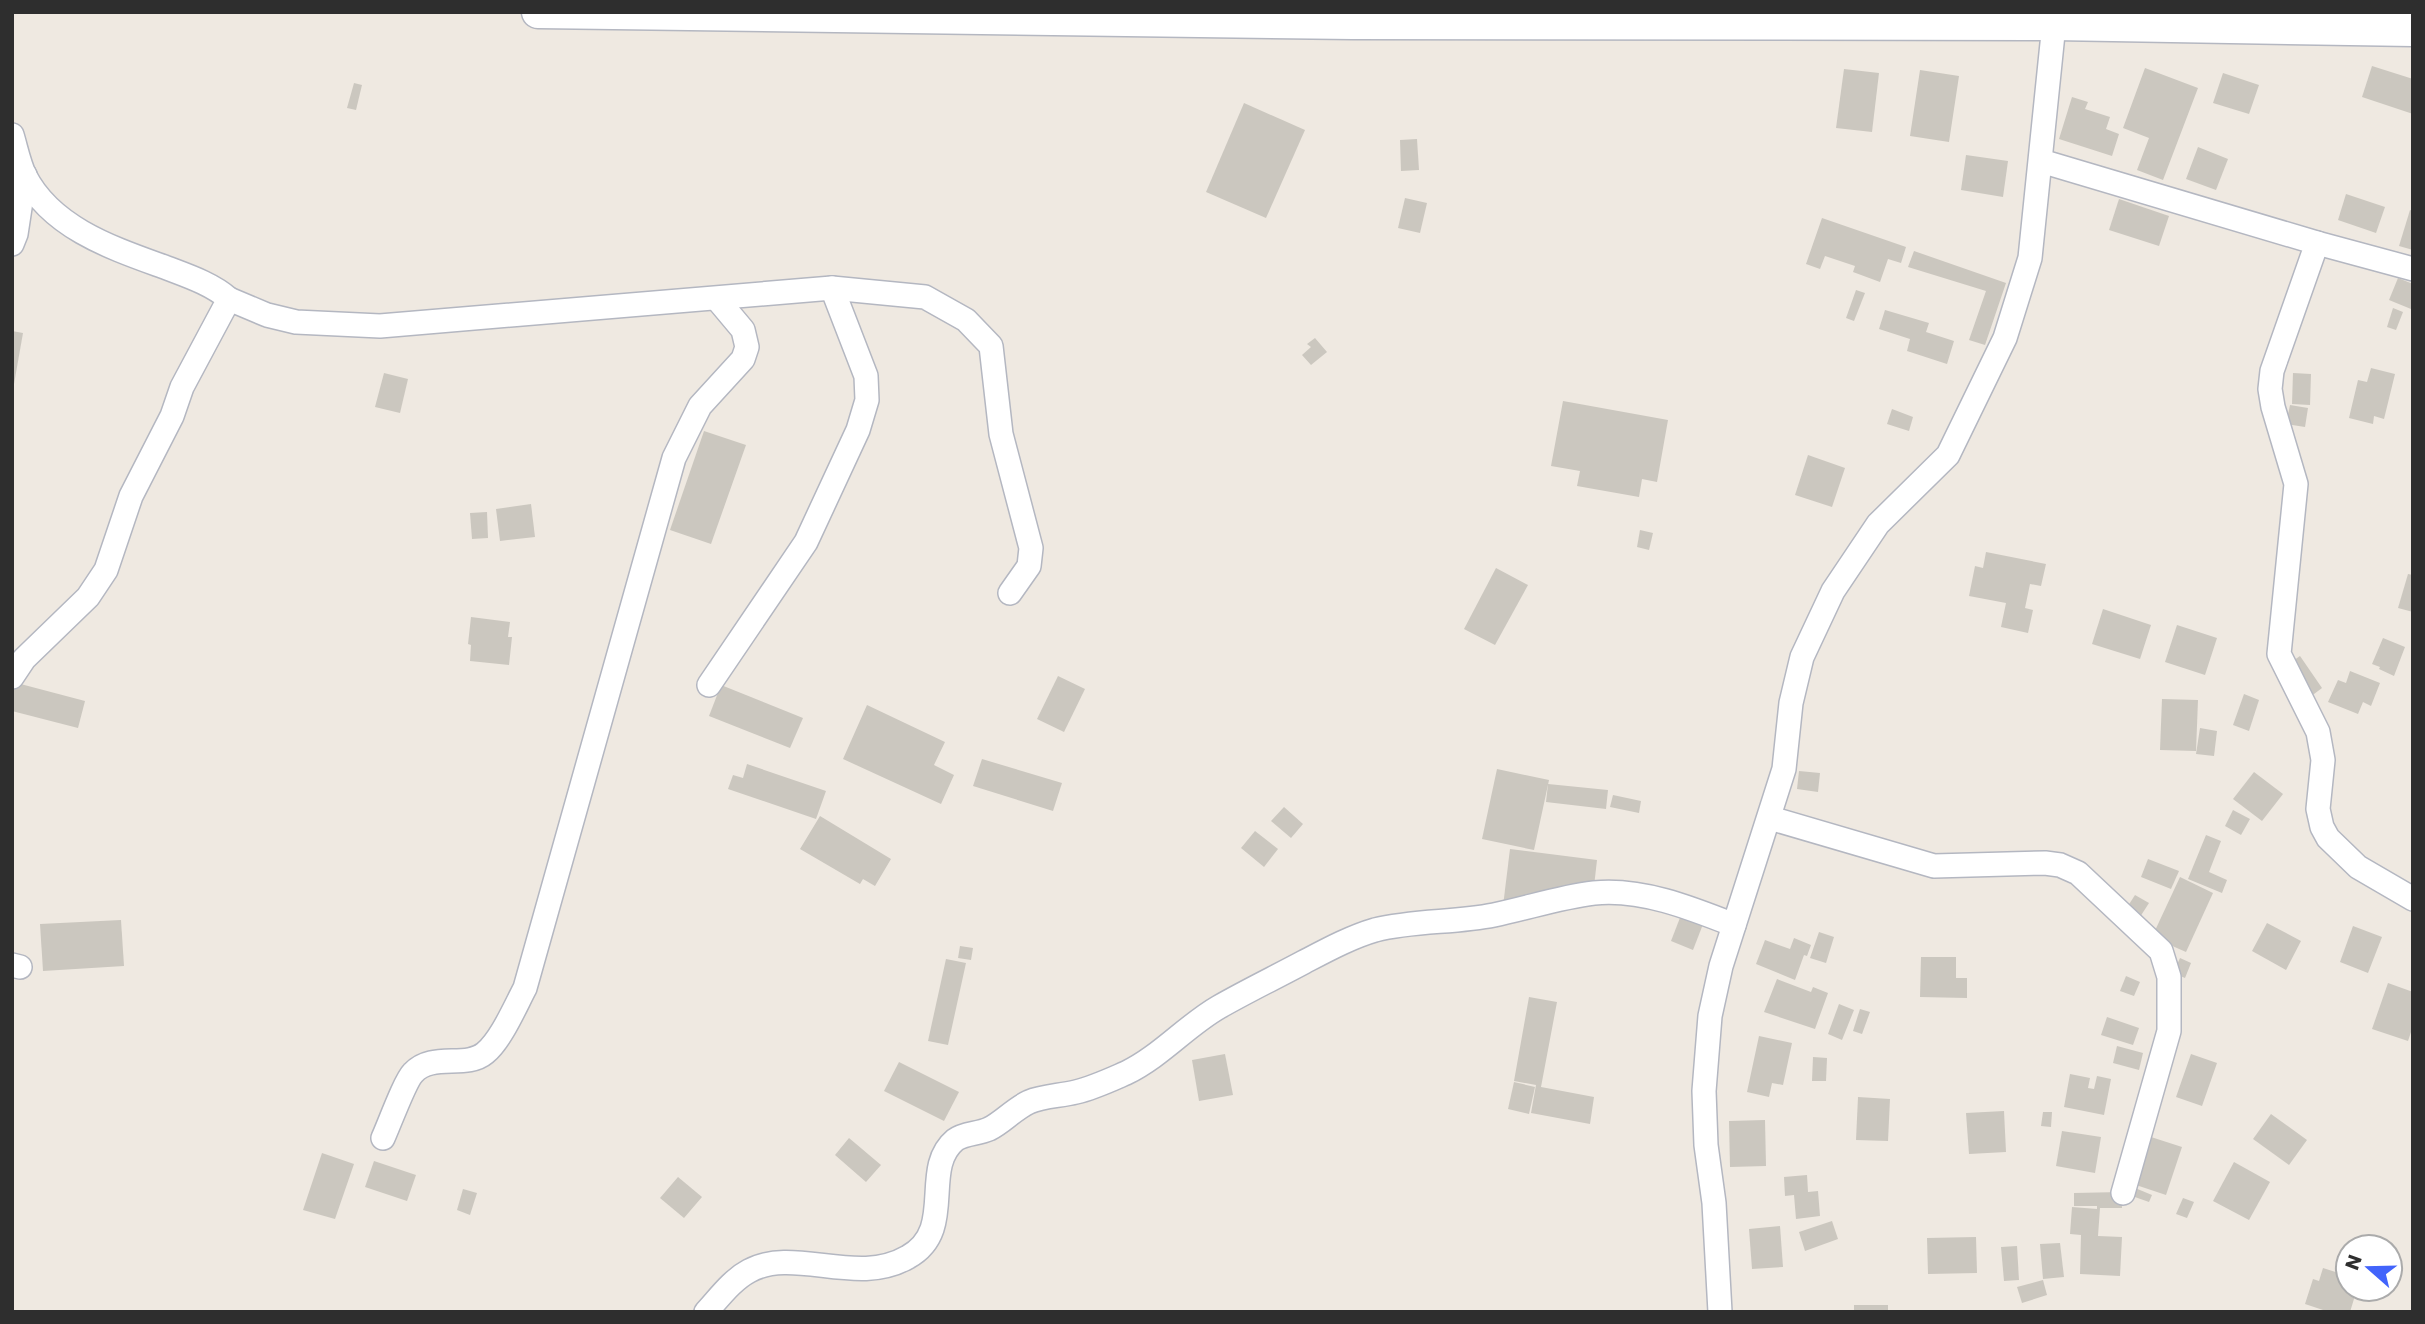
<svg xmlns="http://www.w3.org/2000/svg" width="2425" height="1324" viewBox="0 0 2425 1324" font-family="Poppins,sans-serif">
  <rect width="100%" height="100%" fill="#efe9e1"/>
  <g fill="#cbc7bf">
    <polygon points="2372,66 2413,79 2413,114 2362,97"/>
    <polygon points="2145,68 2198,88 2163,180 2137,170 2149,138 2123,128"/>
    <polygon points="1844,69 1879,73 1872,132 1836,128"/>
    <polygon points="1920,70 1959,76 1949,142 1910,136"/>
    <polygon points="2223,73 2259,85 2249,114 2213,103"/>
    <polygon points="354,83 362,85 356,110 347,108"/>
    <polygon points="2072,97 2088,102 2085,109 2110,117 2106,129 2119,134 2112,156 2059,139"/>
    <polygon points="1244,103 1305,130 1266,218 1206,192"/>
    <polygon points="1417,139 1419,170 1401,171 1400,140"/>
    <polygon points="2198,147 2228,159 2216,190 2186,179"/>
    <polygon points="1966,155 2008,161 2003,197 1961,190"/>
    <polygon points="2346,194 2385,207 2376,233 2338,220"/>
    <polygon points="1405,198 1427,203 1420,233 1398,228"/>
    <polygon points="2119,199 2169,216 2159,246 2109,230"/>
    <polygon points="2410,210 2413,211 2413,250 2399,246"/>
    <polygon points="1822,218 1906,247 1901,263 1888,259 1880,282 1853,272 1855,266 1825,256 1820,269 1806,264"/>
    <polygon points="1914,251 2006,283 1985,345 1969,340 1986,291 1908,267"/>
    <polygon points="2398,278 2413,284 2411,309 2389,300"/>
    <polygon points="1856,290 1865,293 1854,321 1846,318"/>
    <polygon points="2393,308 2403,312 2396,330 2387,327"/>
    <polygon points="1885,310 1929,323 1926,332 1954,341 1947,364 1907,351 1910,339 1879,329"/>
    <polygon points="12,331 23,333 14,384 12,384"/>
    <polygon points="1315,338 1327,352 1311,365 1302,355 1311,347 1307,344"/>
    <polygon points="2371,368 2395,374 2384,419 2374,416 2373,424 2349,418 2358,380 2367,382"/>
    <polygon points="384,373 408,379 400,413 375,407"/>
    <polygon points="2293,373 2311,374 2310,405 2292,404"/>
    <polygon points="1563,401 1668,420 1657,482 1642,479 1639,497 1577,486 1580,471 1551,466"/>
    <polygon points="2290,405 2308,408 2305,427 2286,424"/>
    <polygon points="1892,409 1913,417 1909,431 1887,424"/>
    <polygon points="704,431 746,445 711,544 670,530"/>
    <polygon points="1808,455 1845,468 1832,507 1795,495"/>
    <polygon points="531,504 535,537 500,541 496,509"/>
    <polygon points="487,512 488,538 472,539 470,513"/>
    <polygon points="1640,530 1653,533 1649,550 1637,547"/>
    <polygon points="1986,552 2046,564 2041,586 2030,584 2025,608 2033,610 2028,633 2001,627 2006,603 1969,596 1975,566 1983,568"/>
    <polygon points="1496,568 1528,585 1495,645 1464,629"/>
    <polygon points="2408,574 2413,575 2413,612 2398,608"/>
    <polygon points="2103,609 2151,625 2140,659 2092,644"/>
    <polygon points="471,617 510,622 508,637 512,637 509,665 470,661 471,645 468,644"/>
    <polygon points="2177,625 2217,638 2205,675 2165,662"/>
    <polygon points="2383,638 2405,647 2394,676 2379,669 2380,667 2372,664"/>
    <polygon points="2300,656 2322,688 2310,697 2287,665"/>
    <polygon points="2350,671 2380,683 2371,706 2363,702 2358,714 2328,702 2338,680 2346,683"/>
    <polygon points="1058,676 1085,689 1064,732 1037,719"/>
    <polygon points="13,682 85,701 78,728 12,711"/>
    <polygon points="721,685 803,718 790,748 709,716"/>
    <polygon points="2244,694 2259,700 2249,731 2233,725"/>
    <polygon points="2162,699 2198,700 2196,751 2160,750"/>
    <polygon points="867,705 945,742 934,765 954,775 941,804 843,759"/>
    <polygon points="2200,728 2217,731 2214,756 2196,754"/>
    <polygon points="982,759 1062,783 1053,811 973,786"/>
    <polygon points="747,764 826,791 816,819 728,789 733,775 743,778"/>
    <polygon points="1497,769 1549,780 1534,850 1482,839"/>
    <polygon points="1799,771 1820,773 1818,792 1797,789"/>
    <polygon points="2254,772 2283,794 2262,821 2233,799"/>
    <polygon points="1548,784 1608,790 1606,809 1546,802"/>
    <polygon points="1613,795 1641,801 1639,813 1610,807"/>
    <polygon points="1284,807 1303,824 1291,838 1271,821"/>
    <polygon points="2233,810 2250,819 2241,835 2225,826"/>
    <polygon points="820,816 891,859 875,886 863,879 860,884 800,849"/>
    <polygon points="1255,831 1278,849 1264,867 1241,848"/>
    <polygon points="2206,835 2221,841 2209,872 2227,880 2222,893 2188,879"/>
    <polygon points="1510,849 1597,860 1592,904 1503,906"/>
    <polygon points="2148,859 2179,871 2171,889 2141,877"/>
    <polygon points="2180,877 2213,893 2186,952 2152,937"/>
    <polygon points="2135,895 2149,903 2140,917 2126,909"/>
    <polygon points="1683,910 1705,919 1693,950 1671,941"/>
    <polygon points="121,920 124,966 43,971 40,924"/>
    <polygon points="2267,923 2301,941 2286,970 2252,951"/>
    <polygon points="2353,926 2382,937 2368,973 2340,962"/>
    <polygon points="1819,932 1834,937 1826,963 1810,958"/>
    <polygon points="1794,938 1811,945 1807,956 1804,955 1795,980 1756,964 1765,940 1790,949"/>
    <polygon points="960,946 973,948 971,960 958,958"/>
    <polygon points="1921,957 1956,957 1956,978 1967,978 1967,998 1920,997"/>
    <polygon points="2180,958 2191,963 2185,978 2173,973"/>
    <polygon points="946,959 966,963 948,1045 928,1041"/>
    <polygon points="2126,976 2140,982 2134,996 2120,991"/>
    <polygon points="1777,979 1811,992 1813,987 1828,993 1815,1029 1764,1012"/>
    <polygon points="2388,983 2413,992 2413,1026 2408,1041 2372,1029"/>
    <polygon points="1529,997 1557,1002 1541,1087 1594,1097 1590,1124 1531,1113 1536,1085 1514,1081"/>
    <polygon points="1839,1004 1854,1010 1842,1040 1828,1034"/>
    <polygon points="1860,1009 1870,1012 1862,1034 1853,1031"/>
    <polygon points="2107,1017 2139,1028 2133,1045 2101,1035"/>
    <polygon points="1759,1036 1792,1043 1783,1085 1772,1083 1769,1097 1747,1092"/>
    <polygon points="2117,1046 2143,1053 2139,1070 2113,1063"/>
    <polygon points="1225,1054 1233,1095 1199,1101 1192,1060"/>
    <polygon points="2191,1054 2217,1063 2202,1106 2176,1097"/>
    <polygon points="1813,1057 1827,1058 1826,1081 1812,1081"/>
    <polygon points="899,1062 959,1092 944,1121 884,1091"/>
    <polygon points="2070,1074 2090,1078 2088,1088 2094,1089 2097,1076 2111,1079 2104,1115 2064,1107"/>
    <polygon points="1514,1082 1535,1087 1529,1114 1508,1109"/>
    <polygon points="1858,1097 1890,1099 1888,1141 1856,1140"/>
    <polygon points="2004,1111 2006,1152 1969,1154 1966,1113"/>
    <polygon points="2043,1112 2052,1112 2051,1127 2041,1126"/>
    <polygon points="2271,1114 2307,1140 2289,1165 2253,1139"/>
    <polygon points="1765,1120 1766,1166 1730,1167 1729,1121"/>
    <polygon points="2062,1131 2101,1137 2095,1173 2056,1166"/>
    <polygon points="2151,1137 2182,1147 2166,1195 2136,1185"/>
    <polygon points="849,1138 881,1165 866,1182 835,1155"/>
    <polygon points="322,1153 354,1164 335,1219 303,1210"/>
    <polygon points="374,1161 416,1175 407,1201 365,1187"/>
    <polygon points="2234,1162 2270,1182 2249,1220 2213,1201"/>
    <polygon points="1807,1175 1808,1192 1818,1191 1820,1216 1796,1219 1794,1195 1785,1196 1784,1177"/>
    <polygon points="678,1177 702,1197 684,1218 660,1198"/>
    <polygon points="2135,1188 2152,1195 2149,1202 2132,1196"/>
    <polygon points="463,1189 477,1193 470,1215 457,1210"/>
    <polygon points="2121,1192 2122,1208 2100,1208 2098,1236 2122,1237 2120,1276 2080,1274 2081,1235 2070,1234 2072,1207 2097,1209 2097,1206 2074,1206 2074,1193"/>
    <polygon points="2183,1198 2194,1202 2187,1218 2176,1214"/>
    <polygon points="1832,1221 1838,1239 1805,1251 1799,1232"/>
    <polygon points="1780,1226 1783,1267 1752,1269 1749,1229"/>
    <polygon points="1976,1237 1977,1273 1928,1274 1927,1238"/>
    <polygon points="2060,1243 2064,1277 2043,1279 2040,1244"/>
    <polygon points="2017,1246 2019,1280 2004,1281 2001,1247"/>
    <polygon points="2323,1268 2348,1276 2348,1289 2357,1289 2350,1312 2329,1312 2305,1304 2313,1279 2319,1281"/>
    <polygon points="2043,1280 2047,1295 2022,1303 2017,1287"/>
    <rect x="1854" y="1305" width="34" height="7"/>
  </g>
  <g fill="none" stroke-linecap="round" stroke-linejoin="round">
    <defs>
      <g id="street">
        <path d="M12,135C16,148 19,164 25,176C52,229 115,249 167,268C188,276 212,284 229,299L182,387L172,416L131,496L106,570L88,597L24,659L12,677"/>
        <polyline points="2041,161 2317,243 2272,371 2270,389 2273,407 2296,484 2279,654 2318,732 2323,760 2318,809 2322,827 2328,838 2358,867 2413,899"/>
        <polyline points="2317,243 2413,269"/>
        <polyline points="12,244 16,234 25,175"/>
        <polyline points="229,299 267,315 296,322 380,326 832,288 925,297 966,320 991,346 1001,434 1031,548 1029,566 1010,593"/>
        <polyline points="709,685 806,542 858,430 867,400 866,376 832,288"/>
        <polyline points="1770,818 1934,866 2045,863 2060,865 2078,873 2161,951 2169,977 2169,1031 2123,1193"/>
        <polyline points="12,965 20,967"/>
        <path d="M383,1138C389,1125 405,1081 413,1073C432,1052 466,1069 485,1053C501,1040 515,1007 525,988L674,458L700,406L743,359L747,347L743,330L717,299"/>
        <path d="M706,1312C719,1298 732,1280 749,1271C794,1246 857,1287 908,1257C957,1230 920,1169 955,1140C964,1133 978,1134 989,1129C1003,1122 1014,1109 1029,1102C1043,1096 1060,1096 1076,1092C1093,1088 1110,1080 1126,1073C1161,1056 1186,1026 1219,1007C1247,991 1276,977 1304,962C1327,950 1351,937 1375,930C1414,920 1455,923 1494,915C1528,908 1560,897 1594,893C1641,888 1691,908 1734,925"/>
        <polyline points="1720,1312 1714,1203 1706,1145 1704,1091 1710,1016 1721,966 1784,769 1791,703 1802,657 1833,591 1878,524 1948,455 2005,338 2030,258 2054,24"/>
      </g>
      <polyline id="secondary" points="538,12 1353,23 2054,24 2413,30"/>
    </defs>
    <use href="#street" stroke="#b4b7c1" stroke-width="26"/>
    <use href="#secondary" stroke="#b4b7c1" stroke-width="35"/>
    <use href="#street" stroke="#fff" stroke-width="23"/>
    <use href="#secondary" stroke="#fff" stroke-width="32"/>
  </g>
  <rect width="2425" height="1324" fill="none" stroke="#2e2e2e" stroke-width="28"/>
  <g transform="translate(2369 1268) rotate(290)"><circle r="33" fill="#ffffff" stroke="#ababab" stroke-width="2"/>
  <path d="M0-5L12 26L0 18L-12 26Z" fill="#4264fb"/>
  <text y="-10" font-size="19" font-weight="bold" text-anchor="middle" fill="#2e2e2e">N</text>
  </g>
</svg>
